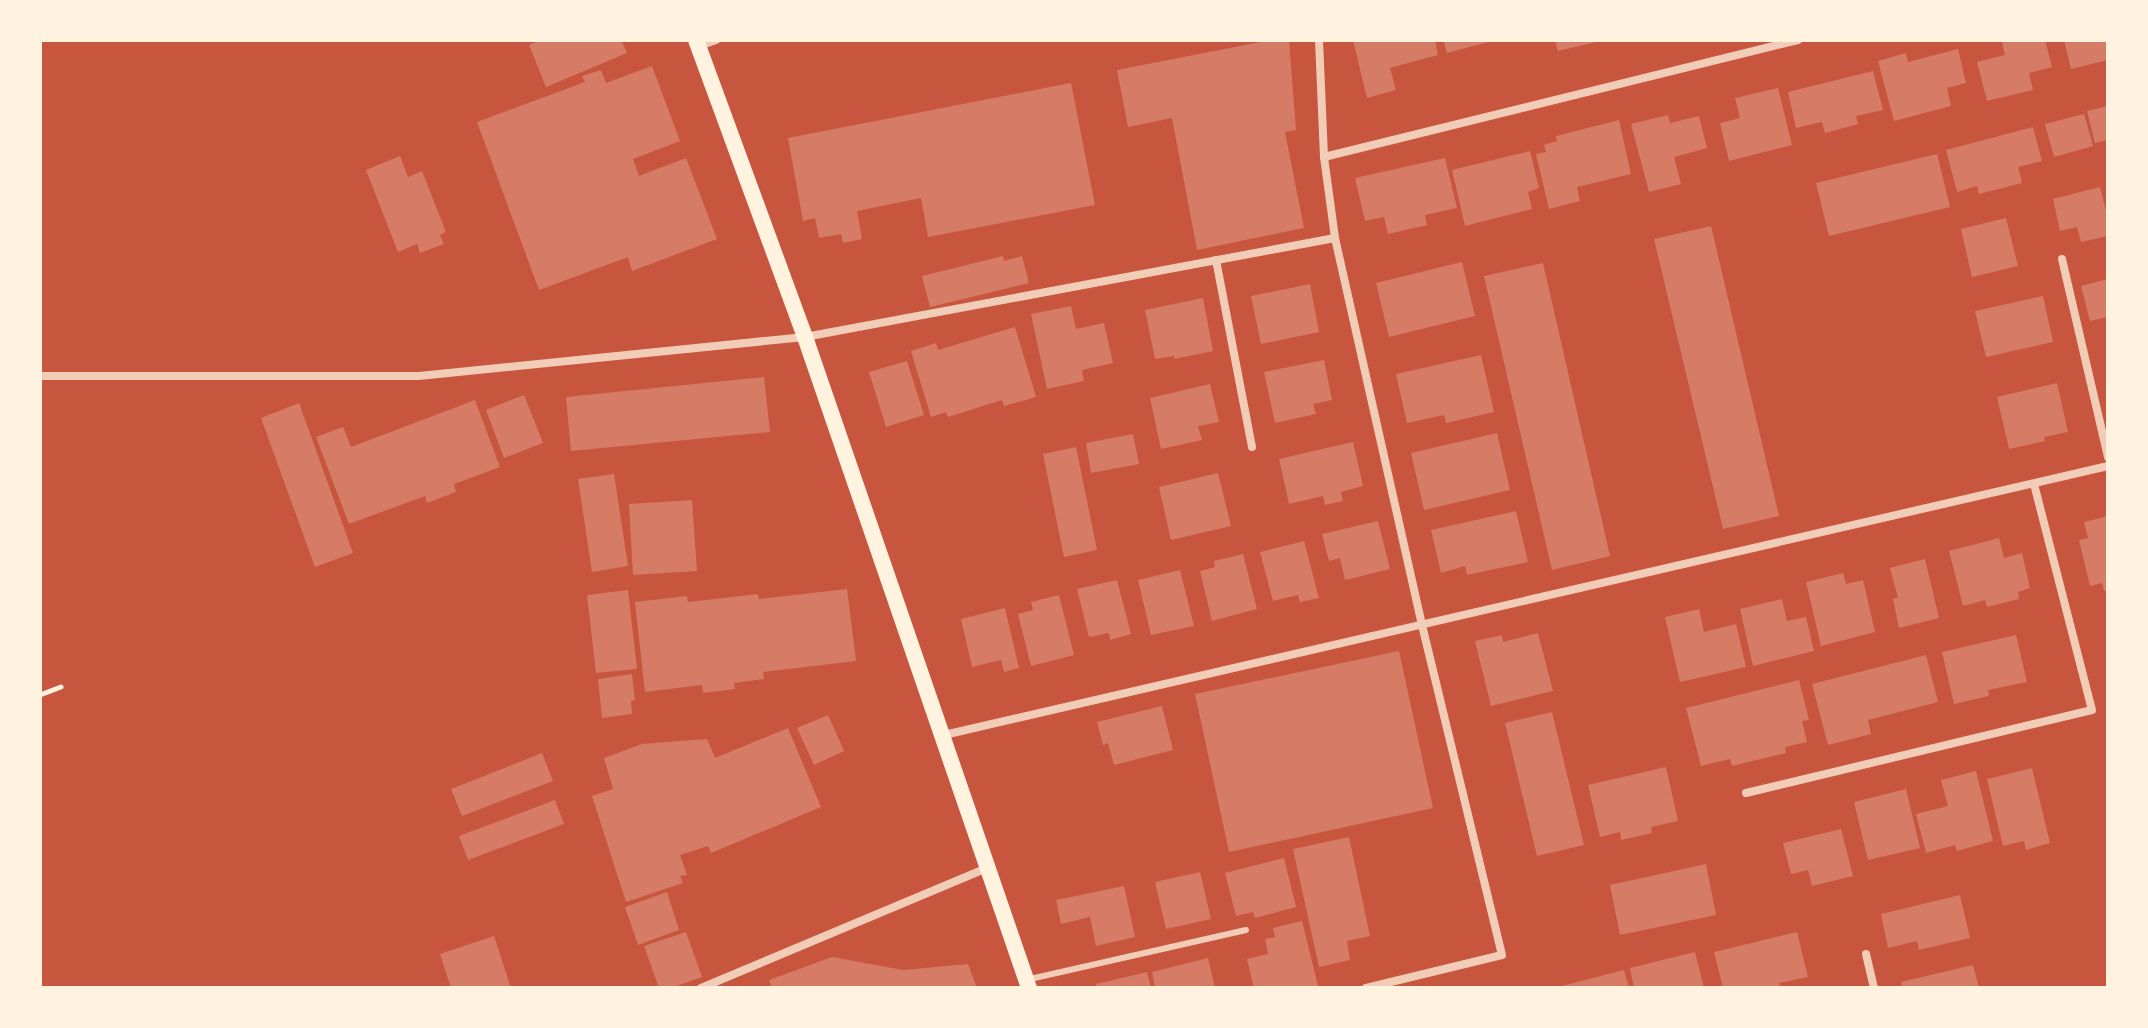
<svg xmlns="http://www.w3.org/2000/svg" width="2148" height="1028" viewBox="0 0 2148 1028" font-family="Helvetica,sans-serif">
  <rect width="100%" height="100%" fill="#c8553d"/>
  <g fill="#d67c66">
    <polygon points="541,40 621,40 627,53 546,87 529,45"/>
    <polygon points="1271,40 1289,40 1296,130 1285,132 1304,228 1197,250 1172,118 1128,127 1117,70"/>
    <polygon points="1353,40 1435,40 1438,55 1390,68 1396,90 1367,98"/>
    <polygon points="1443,40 1492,40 1492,41 1447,53"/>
    <polygon points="1555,40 1600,40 1600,41 1558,51"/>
    <polygon points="2011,40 2045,40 2052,67 2029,73 2033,90 1987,101 1977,62 2005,55 2002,42"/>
    <polygon points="2064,40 2108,40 2108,60 2071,69"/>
    <polygon points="1958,49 1966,83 1947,88 1951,106 1894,121 1878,61 1906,53 1908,62"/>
    <polygon points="652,66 680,141 633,159 639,176 686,158 717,239 632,271 628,257 539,290 477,122 585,82 582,76 601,70 606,83"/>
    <polygon points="1873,71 1883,110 1856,116 1858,124 1825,133 1822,122 1796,128 1788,92"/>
    <polygon points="1071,83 1095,205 928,237 921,198 857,211 862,239 843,243 841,234 819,238 815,218 803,221 788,138"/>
    <polygon points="1778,88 1792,145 1729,161 1720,123 1740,118 1735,98"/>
    <polygon points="2108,106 2108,140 2095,143 2087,111"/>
    <polygon points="2084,114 2093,146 2054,157 2045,124"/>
    <polygon points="1668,115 1670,123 1699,116 1707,148 1674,157 1681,184 1649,192 1631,124"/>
    <polygon points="1619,120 1631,174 1577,187 1580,201 1549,209 1536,154 1546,152 1544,145 1557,141 1556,136"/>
    <polygon points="2033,127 2042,161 2018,167 2022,183 1979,194 1977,186 1957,192 1946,150"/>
    <polygon points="1530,151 1539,188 1528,192 1532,209 1465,226 1452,170"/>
    <polygon points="1937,154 1950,207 1829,236 1816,183"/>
    <polygon points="400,156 408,177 422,171 446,232 440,235 444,244 420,253 417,244 398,252 366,170"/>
    <polygon points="1445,158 1457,208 1425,215 1427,225 1388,234 1384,217 1365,221 1355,178"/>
    <polygon points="2100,187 2108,219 2108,236 2081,242 2077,227 2060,231 2053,199"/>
    <polygon points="2006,218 2018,266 1972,277 1961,229"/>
    <polygon points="1711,226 1779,516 1723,529 1654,239"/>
    <polygon points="1003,256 1004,261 1022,256 1029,283 930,307 922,276"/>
    <polygon points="1462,262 1475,316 1389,337 1376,283"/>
    <polygon points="1543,263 1610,556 1552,570 1484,276"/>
    <polygon points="2108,279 2108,317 2090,321 2081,286"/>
    <polygon points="1310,284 1319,332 1261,344 1251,296"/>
    <polygon points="2043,296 2053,342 1986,357 1975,311"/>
    <polygon points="1203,298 1213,351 1174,359 1174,356 1155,359 1145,310"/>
    <polygon points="1071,306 1076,329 1104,323 1113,363 1082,370 1084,381 1047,389 1031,314"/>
    <polygon points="1015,327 1036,397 1004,406 1002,400 948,417 946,412 931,417 911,351 936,343 938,350"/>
    <polygon points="1481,355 1494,412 1446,423 1444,415 1407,423 1396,374"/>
    <polygon points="1324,360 1332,400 1313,404 1316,414 1275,423 1264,372"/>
    <polygon points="907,361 924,415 886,427 869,372"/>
    <polygon points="764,377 770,432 571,451 566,397"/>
    <polygon points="2057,383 2068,432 2044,437 2045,441 2009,449 1997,397"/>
    <polygon points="1210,384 1219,422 1198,426 1202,440 1161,449 1150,398"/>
    <polygon points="524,395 543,443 504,458 486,410"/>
    <polygon points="475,400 500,467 454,484 456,492 427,503 425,496 349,524 316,437 343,427 351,447"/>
    <polygon points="299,403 353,553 315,567 261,418"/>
    <polygon points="1497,433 1510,490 1424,510 1411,453"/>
    <polygon points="1133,434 1139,464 1091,473 1086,443"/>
    <polygon points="1353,442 1363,486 1341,492 1343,501 1325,505 1323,496 1289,504 1279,459"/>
    <polygon points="1076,447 1097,550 1064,557 1043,454"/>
    <polygon points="1218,473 1231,526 1171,540 1159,487"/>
    <polygon points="614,474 628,566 592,572 578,479"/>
    <polygon points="692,500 697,571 633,575 629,504"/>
    <polygon points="1516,511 1528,562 1467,575 1465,566 1441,573 1431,530"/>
    <polygon points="2108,516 2108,590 2104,591 2102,583 2090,586 2079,540 2088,538 2084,522"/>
    <polygon points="1378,521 1390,569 1345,580 1340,558 1329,561 1322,534"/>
    <polygon points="1999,538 2004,558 2022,553 2030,588 2018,592 2019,599 1987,607 1985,600 1963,606 1949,551"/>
    <polygon points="1304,541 1319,598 1300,602 1298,595 1273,601 1260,552"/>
    <polygon points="1243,554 1257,609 1212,621 1200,571 1215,567 1214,561"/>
    <polygon points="1925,559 1939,618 1899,628 1893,599 1898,598 1890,568"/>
    <polygon points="1180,570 1194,626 1151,635 1138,580"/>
    <polygon points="1843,573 1846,584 1863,580 1875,632 1821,646 1806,582"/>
    <polygon points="1117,580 1131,634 1110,640 1109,633 1089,637 1077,589"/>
    <polygon points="847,589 856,661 763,672 764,679 734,683 735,689 703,693 702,685 645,692 635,602 687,596 688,602 758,594 759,599"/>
    <polygon points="628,590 637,669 596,673 587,595"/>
    <polygon points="1059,595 1074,655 1031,666 1018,614 1033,610 1031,602"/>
    <polygon points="1782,599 1787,621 1806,617 1814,651 1753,666 1740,609"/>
    <polygon points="1005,608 1019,668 1004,672 1001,660 972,667 961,619"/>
    <polygon points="1699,609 1704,632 1736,624 1746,667 1680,682 1665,617"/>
    <polygon points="1538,633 1553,691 1491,706 1475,641 1502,635 1503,642"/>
    <polygon points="2016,635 2027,682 1988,690 1989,696 1954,704 1942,652"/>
    <polygon points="1399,651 1433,808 1229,852 1195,694"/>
    <polygon points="1926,655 1938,702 1868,720 1871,734 1828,745 1812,684"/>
    <polygon points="632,674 635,700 631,701 632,714 602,718 598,679"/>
    <polygon points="1799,680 1809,720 1802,721 1807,742 1785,747 1786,753 1732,766 1730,759 1701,766 1686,708"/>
    <polygon points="1162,706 1173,750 1114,765 1108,743 1103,745 1097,722"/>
    <polygon points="1552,712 1584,845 1537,856 1505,723"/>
    <polygon points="828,715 844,751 814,765 797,728"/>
    <polygon points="788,728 821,807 711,853 708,846 680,855 687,875 680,876 683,883 626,902 592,796 613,789 604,758 642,744 707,739 715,758"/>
    <polygon points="542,753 553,781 462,816 451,789"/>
    <polygon points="1666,767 1678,821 1651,827 1652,833 1621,840 1620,832 1600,837 1588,785"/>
    <polygon points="2032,768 2050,843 2026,850 2024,841 2003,846 1987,779"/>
    <polygon points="1976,771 1993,841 1957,851 1955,845 1926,853 1916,814 1948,806 1941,780"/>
    <polygon points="1906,789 1920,848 1868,860 1854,802"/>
    <polygon points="555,800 564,824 468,860 459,836"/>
    <polygon points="1841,829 1853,876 1812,886 1808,870 1791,874 1783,843"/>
    <polygon points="1349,837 1370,936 1347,941 1350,960 1319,967 1293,849"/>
    <polygon points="1284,858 1296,907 1255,918 1253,912 1236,916 1225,873"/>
    <polygon points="1706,864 1716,915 1620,935 1610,885"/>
    <polygon points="1200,872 1211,919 1166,929 1155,882"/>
    <polygon points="1124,886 1135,937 1096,946 1090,917 1061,924 1056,900"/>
    <polygon points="667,892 679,930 638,945 625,907"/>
    <polygon points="1960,895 1970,938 1919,950 1917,941 1888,948 1881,914"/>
    <polygon points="1302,921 1318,986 1254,988 1247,959 1268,954 1265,939 1275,937 1273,928"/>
    <polygon points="686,932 702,977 671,988 659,988 644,946"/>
    <polygon points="1797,932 1808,977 1779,983 1780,988 1723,988 1714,952"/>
    <polygon points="494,936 511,988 451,988 440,954"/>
    <polygon points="1695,952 1704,988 1634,988 1630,968"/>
    <polygon points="832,957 903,970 968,964 977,988 772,988 769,980"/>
    <polygon points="1208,958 1215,988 1155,988 1152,972"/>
    <polygon points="1973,965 1979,988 1903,988 1901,982"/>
    <polygon points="1624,970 1629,988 1558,988 1558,987"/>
    <polygon points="1147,972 1151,988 1097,988 1096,984"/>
  </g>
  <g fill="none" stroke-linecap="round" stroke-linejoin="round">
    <polyline stroke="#fff3e0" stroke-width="5" points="40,695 61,687"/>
    <polyline stroke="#f1ccb7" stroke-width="6" points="1030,979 1246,930"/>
    <g stroke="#f1ccb7" stroke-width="8">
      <polyline points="1319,40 1324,157 1335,238 1422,625 1502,955 1366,988"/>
      <polyline points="699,46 716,40"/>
      <polyline points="1324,157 1798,40"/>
      <polyline points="2062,259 2108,457"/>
      <polyline points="1216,260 1252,447"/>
      <polyline points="40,376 419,376 805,337 1335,238"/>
      <polyline points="944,735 2108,466"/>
      <polyline points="1746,793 2092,710 2034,484"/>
      <polyline points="1866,954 1874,988"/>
      <polyline points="701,988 987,868"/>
    </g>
    <polyline stroke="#fff3e0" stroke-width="16" points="696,40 805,337 1029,988"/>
  </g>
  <rect width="2148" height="1028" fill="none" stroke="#fff3e0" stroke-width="84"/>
</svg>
